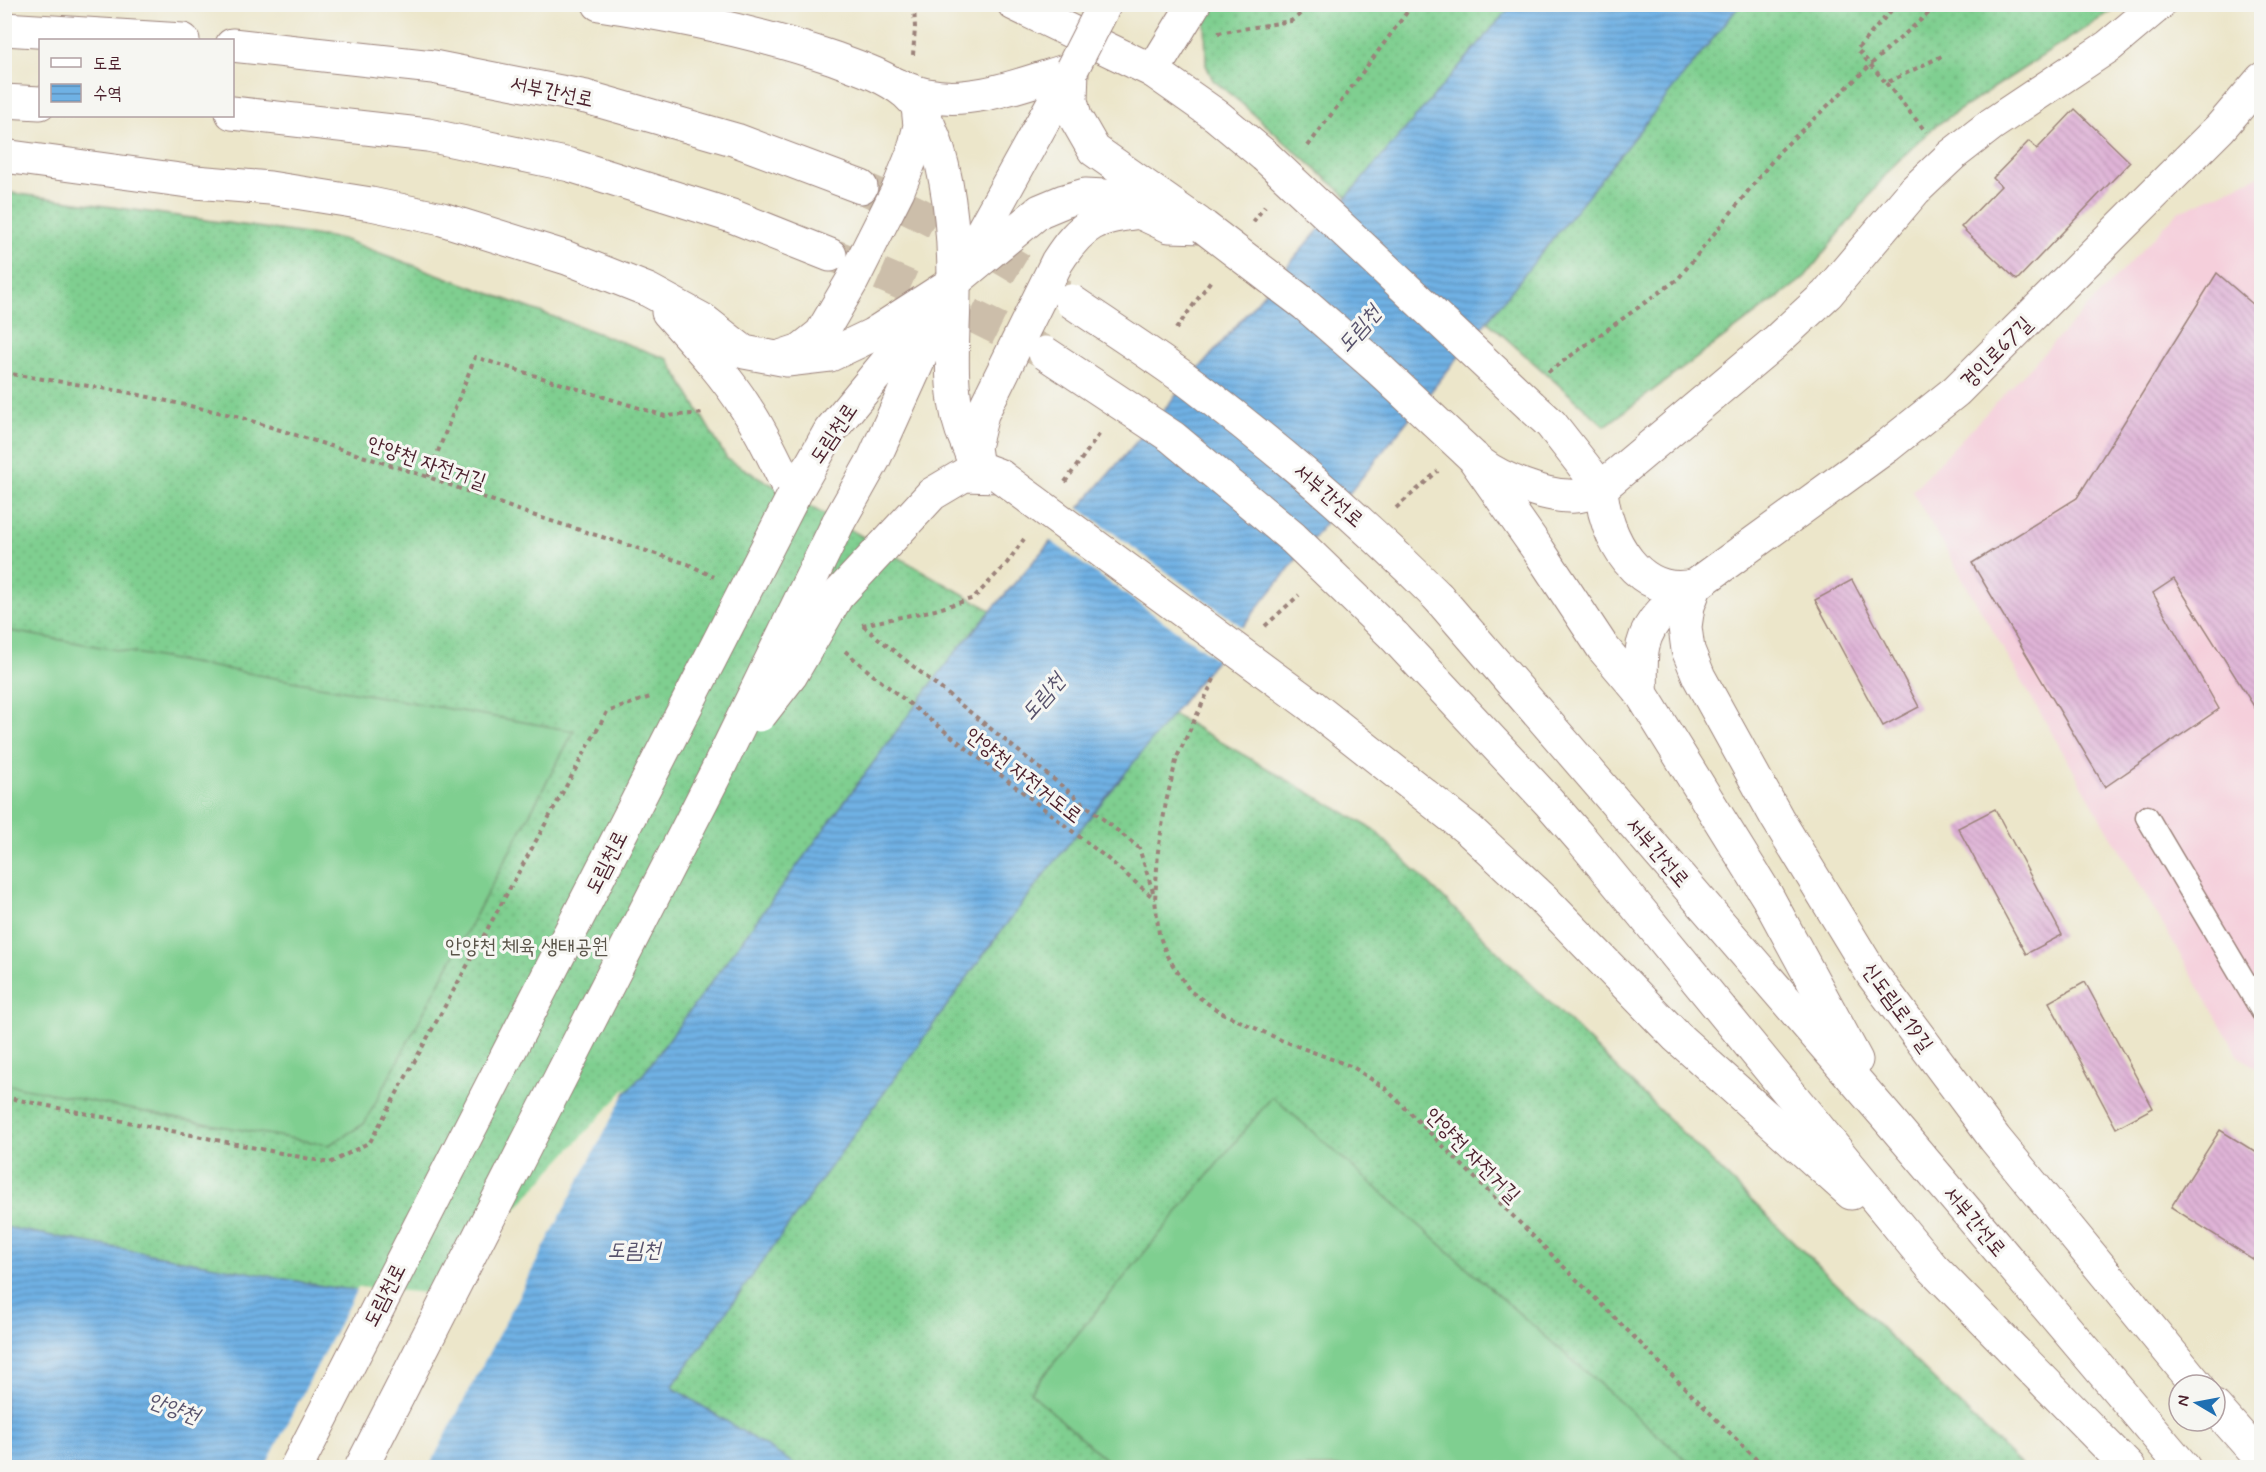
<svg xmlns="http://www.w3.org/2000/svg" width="2266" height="1472" viewBox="0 0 2266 1472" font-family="Mynerve,'Poor Story',sans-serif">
  <defs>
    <pattern id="grass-dots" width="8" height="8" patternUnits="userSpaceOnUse" patternTransform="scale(1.5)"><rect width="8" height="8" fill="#7fcf90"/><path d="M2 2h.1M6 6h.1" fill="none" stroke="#6fb17c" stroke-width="1.8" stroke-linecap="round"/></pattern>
    <pattern id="water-rules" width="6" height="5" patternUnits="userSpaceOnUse" patternTransform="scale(1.5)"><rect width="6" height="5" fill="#6fb1e4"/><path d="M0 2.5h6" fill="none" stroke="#5d8fb9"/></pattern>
    <pattern id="building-back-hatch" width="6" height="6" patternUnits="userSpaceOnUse" patternTransform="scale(1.5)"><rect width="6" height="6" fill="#dfb4d7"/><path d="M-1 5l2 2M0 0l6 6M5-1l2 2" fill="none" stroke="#c19ab9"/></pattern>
  </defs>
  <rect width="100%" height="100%" fill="#f6f6f2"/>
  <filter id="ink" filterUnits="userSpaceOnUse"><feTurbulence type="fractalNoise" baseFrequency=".0167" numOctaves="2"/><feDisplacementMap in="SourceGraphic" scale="12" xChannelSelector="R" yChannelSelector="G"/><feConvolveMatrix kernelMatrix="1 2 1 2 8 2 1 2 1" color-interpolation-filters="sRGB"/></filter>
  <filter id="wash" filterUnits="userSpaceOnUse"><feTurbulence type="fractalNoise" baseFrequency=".008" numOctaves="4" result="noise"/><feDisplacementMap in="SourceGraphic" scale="24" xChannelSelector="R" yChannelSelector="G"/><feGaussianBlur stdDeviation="1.35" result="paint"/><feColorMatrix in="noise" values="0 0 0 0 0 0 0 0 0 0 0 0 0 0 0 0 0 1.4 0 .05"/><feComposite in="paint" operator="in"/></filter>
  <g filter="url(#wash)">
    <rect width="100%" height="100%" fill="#ece6ca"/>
    <polygon fill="#f5cfdb" points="2261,175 2261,1072 2238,1055 1912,491 2178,212"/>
    <g fill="url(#grass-dots)" stroke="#64775e" stroke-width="1.5">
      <polygon points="1212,4 2118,5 2104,16 1935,126 1892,167 1804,278 1605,426 1241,103 1213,80 1206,65 1205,19"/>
      <polygon points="5,192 342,239 668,359 727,459 1373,829 2023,1467 5,1468"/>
    </g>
    <g fill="#7fcf90" stroke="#64775e" stroke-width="1.5">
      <polygon points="5,630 574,731 364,1124 329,1145 180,1119 5,1084"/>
      <polygon points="1272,1097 1273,1097 1694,1467 1114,1467 1030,1392"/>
    </g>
    <polygon fill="url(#water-rules)" stroke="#5c6888" stroke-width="1.5" points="1512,5 1740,5 1063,851 995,939 672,1387 799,1467 5,1467 4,1227 334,1288 439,1297 644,1073 952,656"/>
    <g fill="#ece6ca">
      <polygon points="1076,506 1245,629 1219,661 1048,539"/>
      <polygon points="629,1085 429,1467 265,1467 358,1287 438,1294"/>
    </g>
    <g id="blocks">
      <g fill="url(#building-back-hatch)">
        <polygon points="2075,109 2130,162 2017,280 1961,227 2001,186 1993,178 2029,141 2037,149"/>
        <polygon points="2217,273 2262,312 2262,704 2255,708 2174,579 2153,593 2219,709 2105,787 1972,563 2077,498"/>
        <polygon points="1852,580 1919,707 1883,726 1815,600"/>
        <polygon points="1995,809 2062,935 2026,954 1958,828"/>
        <polygon points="2085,982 2153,1108 2116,1128 2049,1002"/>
        <polygon points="2220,1130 2262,1156 2262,1265 2171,1207"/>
      </g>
    </g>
  </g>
  <g filter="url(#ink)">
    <use href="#blocks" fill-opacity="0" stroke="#9b827a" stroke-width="1.5"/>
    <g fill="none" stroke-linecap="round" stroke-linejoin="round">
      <g stroke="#ccbeaa" stroke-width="33" stroke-dasharray="33 16" stroke-linecap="butt">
        <path d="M861,187C934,219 1003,256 1069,300"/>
        <path d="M835,256C907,284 976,316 1044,352"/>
      </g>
      <defs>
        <polyline id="lane" points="2147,817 2262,1011"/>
        <g id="secondary">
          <polyline points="1014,4 1153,71 1217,116 1265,156"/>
          <path d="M2159,4L2109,46L1992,124L1952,155L1915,190L1827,294L1775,342L1601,488C1604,537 1639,601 1696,585L1886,447L1956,391L2220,128L2262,79"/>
          <polyline points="1531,406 1551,424 1601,488"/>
          <polyline points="1696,585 1688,606 1685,627 1688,650 1699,677 1777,818 1872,974 1995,1139 2197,1385"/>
          <polyline points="2215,1407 2262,1460"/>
        </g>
        <g id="primary">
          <path d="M599,4C678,16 757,32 833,58C858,67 886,76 906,93C948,130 954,229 954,282C955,335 944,394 967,443C970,449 972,459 976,464C981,470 994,473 1000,476"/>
          <polyline points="4,29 183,40"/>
          <polyline points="232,45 433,67 586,97 736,140 861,187"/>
          <polyline points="1072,69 1071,100 1075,117 1094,150 1198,223"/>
          <polyline points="1153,71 1194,4"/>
          <path d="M896,85C906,88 916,93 927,95C975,105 1026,82 1072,69"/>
          <polyline points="4,101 40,103"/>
          <polyline points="232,113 428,135 570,165 732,216 830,255"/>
          <polyline points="4,156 195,182 270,188 371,204 442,219 567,258 648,290 703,320 744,352 787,360 830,355 872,335 954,282 1040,211 1064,201 1085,195 1105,196 1169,226 1204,227"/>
          <path d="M668,312C695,342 724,373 746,408C765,436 778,467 793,497"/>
          <polyline points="783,356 801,350 821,334 852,281 898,190 913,153 920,126 918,106"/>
          <polyline points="1473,457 1539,551 1603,648 1641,693 1767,896 1856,1060"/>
          <path d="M976,461L974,447L982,414L1057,262C1082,223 1097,216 1142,212"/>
          <path d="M1481,464C1500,479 1545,496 1569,496C1581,497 1590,494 1601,488"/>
          <polyline points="793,497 830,431 926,315"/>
          <polyline points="838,523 874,459 954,282 1072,69"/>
          <polyline points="882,548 932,494 964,475 1000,476"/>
          <polyline points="1438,597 1885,1115 2184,1468"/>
          <polyline points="1394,636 1549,802 1582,840 1932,1267 2129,1468"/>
          <path d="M1641,693C1642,678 1640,658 1643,645C1650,616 1674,601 1696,585"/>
          <polyline points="1312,706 1469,830 1543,899 1677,1037 1851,1193"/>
        </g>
      </defs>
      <use href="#lane" stroke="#9b827a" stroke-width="25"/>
      <use href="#secondary" stroke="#9b827a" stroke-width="35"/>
      <use href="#primary" stroke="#9b827a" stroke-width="35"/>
      <g stroke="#9b827a" stroke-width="4" stroke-dasharray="4.5 4.5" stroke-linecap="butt">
        <polyline points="1897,4 1857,49 1886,83 1942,56"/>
        <polyline points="1218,33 1291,21 1315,4"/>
        <polyline points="913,55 915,28 914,4"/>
        <polyline points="1886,83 1926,132"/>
        <polyline points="1308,146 1413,4"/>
        <polyline points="1253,222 1265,206"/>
        <polyline points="1176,329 1212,279"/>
        <polyline points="1548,372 1678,279 1780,151 1882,54 1939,4"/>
        <polyline points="4,373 121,391 236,416 428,477 529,514 688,564 714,577"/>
        <polyline points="428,477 475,357 665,416 706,413"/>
        <polyline points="1065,482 1101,432"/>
        <polyline points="1396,508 1438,471"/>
        <polyline points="862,625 935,610 974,598 1007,563 1024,539"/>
        <polyline points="863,626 1139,848 1154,895"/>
        <polyline points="1265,626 1299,595"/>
        <polyline points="845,651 873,675 1108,859 1155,899"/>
        <polyline points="1214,679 1177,757 1166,802 1158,851 1155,900 1159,934 1167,956 1190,991 1220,1012 1281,1040 1353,1067 1386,1089 1765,1468"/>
        <polyline points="4,1097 330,1163 370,1142 607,712 650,697"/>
      </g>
      <use href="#lane" stroke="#fff" stroke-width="22"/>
      <use href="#secondary" stroke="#fff" stroke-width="33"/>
      <use href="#primary" stroke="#fff" stroke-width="33"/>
      <defs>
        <polyline id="secondary-bridge" points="1265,156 1531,406"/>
        <g id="primary-bridge">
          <polyline points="1072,69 1105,4"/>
          <polyline points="1204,227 1306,305 1378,368 1473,457"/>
          <path d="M1071,301C1112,329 1155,356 1195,386C1281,451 1362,521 1438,597"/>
          <polyline points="1045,353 1172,437 1293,538 1394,636"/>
          <polyline points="1000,476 1312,706"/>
          <polyline points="760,715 791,675 837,596 882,548"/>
          <polyline points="296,1468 793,497"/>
          <polyline points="361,1468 717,771 838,523"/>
        </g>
      </defs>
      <use href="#secondary-bridge" stroke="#9b827a" stroke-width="35" stroke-linecap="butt"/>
      <use href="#primary-bridge" stroke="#9b827a" stroke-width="35" stroke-linecap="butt"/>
      <use href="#secondary-bridge" stroke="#fff" stroke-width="33"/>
      <use href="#primary-bridge" stroke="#fff" stroke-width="33"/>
    </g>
  </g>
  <g text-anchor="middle" stroke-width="6" stroke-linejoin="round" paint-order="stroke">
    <g font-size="21" fill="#4a1f2b" stroke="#f6f6f2">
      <text transform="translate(552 91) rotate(12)" y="7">서부간선로</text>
      <text transform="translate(1996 352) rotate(-45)" y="7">경인로67길</text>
      <text transform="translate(833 433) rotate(-56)" y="7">도림천로</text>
      <text transform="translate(427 462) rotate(19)" y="7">안양천 자전거길</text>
      <text transform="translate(1329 495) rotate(41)" y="7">서부간선로</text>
      <text transform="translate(1024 775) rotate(38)" y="7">안양천 자전거도로</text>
      <text transform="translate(1658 852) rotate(49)" y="7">서부간선로</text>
      <text transform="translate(606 862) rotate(-63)" y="7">도림천로</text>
      <text transform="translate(1898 1007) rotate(54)" y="7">신도림로19길</text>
      <text transform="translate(1473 1155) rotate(45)" y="7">안양천 자전거길</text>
      <text transform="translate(1975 1221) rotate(50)" y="7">서부간선로</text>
      <text transform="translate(384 1295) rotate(-63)" y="7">도림천로</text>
    </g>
    <g font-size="21" fill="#5a5449" stroke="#f6f6f2">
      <text x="527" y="953">안양천 체육 생태공원</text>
    </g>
    <g font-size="22" font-style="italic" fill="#57526c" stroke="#f6f6f2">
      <text transform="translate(1358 328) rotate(-49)" y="8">도림천</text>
      <text transform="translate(1042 696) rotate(-49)" y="8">도림천</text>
      <text x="634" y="1257">도림천</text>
      <text transform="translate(174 1407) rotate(20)" y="8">안양천</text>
    </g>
  </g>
  <rect width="2266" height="1472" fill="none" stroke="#f6f6f2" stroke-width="24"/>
  <rect x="39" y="39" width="195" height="78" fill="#f6f6f2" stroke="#b1a0a2" stroke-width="1.5"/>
  <rect x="51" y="58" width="30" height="9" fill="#ffffff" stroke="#b1a0a2" stroke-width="1.5"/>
  <text x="93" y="69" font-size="18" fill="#4a1f2b">도로</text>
  <rect x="51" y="84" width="30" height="18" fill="url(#water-rules)" stroke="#b1a0a2" stroke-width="1.5"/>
  <text x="93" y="99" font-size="18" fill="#4a1f2b">수역</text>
  <g transform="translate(2197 1403) rotate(280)"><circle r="28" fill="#f6f6f2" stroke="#b1a0a2" stroke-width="1.5"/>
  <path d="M0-4.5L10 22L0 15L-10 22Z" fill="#1f6fb2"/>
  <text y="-9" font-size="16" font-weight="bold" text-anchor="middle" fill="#4a1f2b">N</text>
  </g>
</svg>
